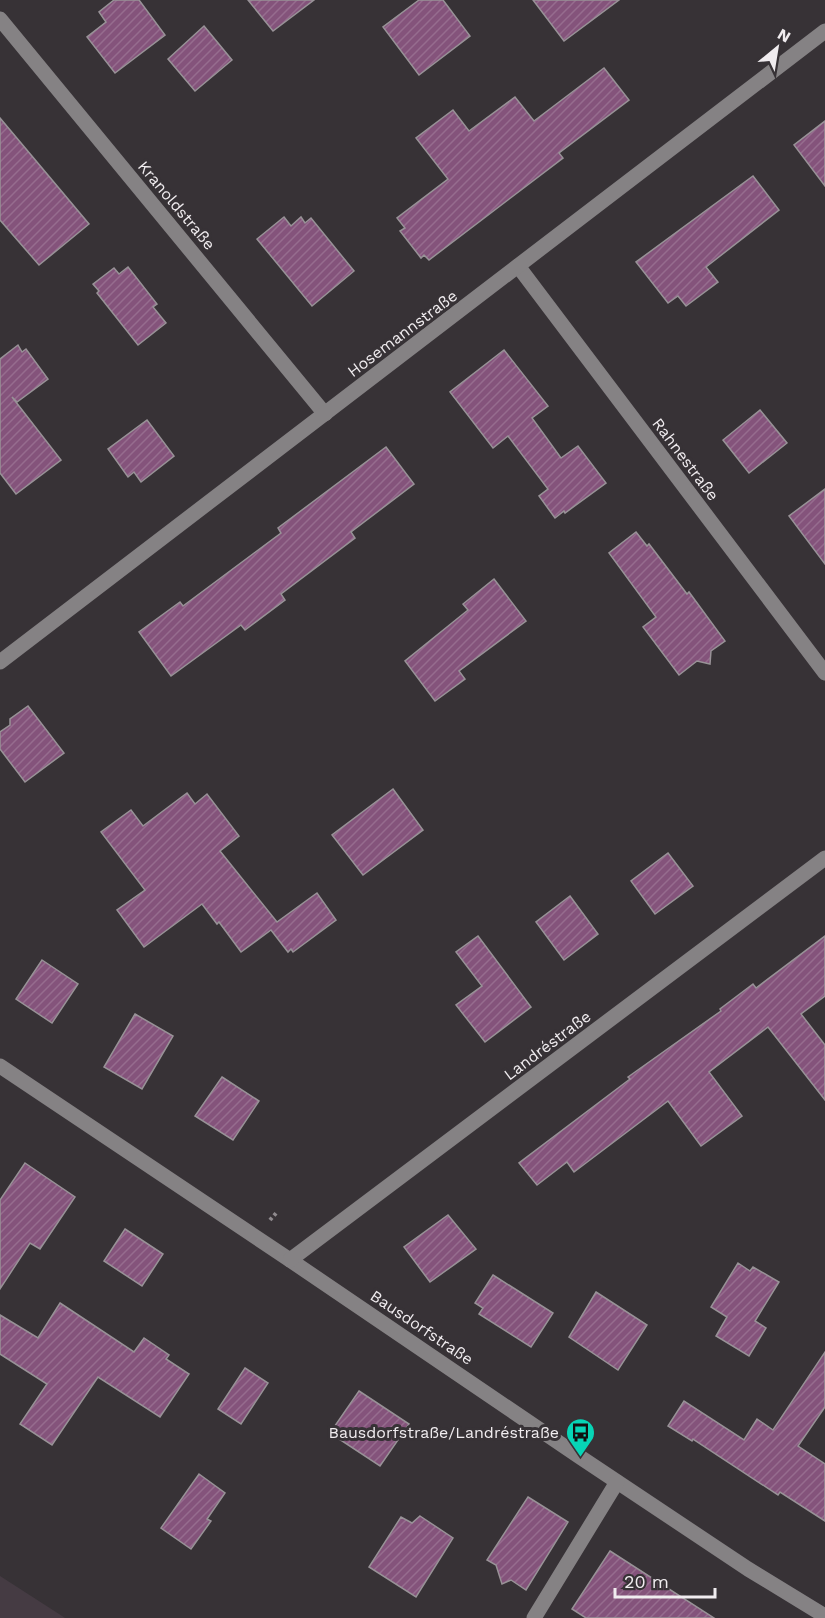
<svg xmlns="http://www.w3.org/2000/svg" width="825" height="1618" viewBox="0 0 825 1618" font-family="'Work Sans',sans-serif">
  <defs>
    <pattern id="building-hatch" width="6" height="6" patternUnits="userSpaceOnUse" patternTransform="scale(1.5)"><rect width="6" height="6" fill="#84537b"/><path d="M-1 1l2-2M0 6l6-6M5 7l2-2" fill="none" stroke="#966c8e"/></pattern>
  </defs>
  <rect width="100%" height="100%" fill="#373236"/>
  <polygon fill="#453b43" points="0,1576 59,1614 65,1618 0,1618"/>
  <g fill="url(#building-hatch)" stroke="#989297" stroke-width="1.5">
    <polygon points="114,0 139,0 165,35 115,73 87,37 106,22 99,12"/>
    <polygon points="248,0 314,0 273,31"/>
    <polygon points="419,0 443,0 470,36 419,75 383,27"/>
    <polygon points="533,0 619,0 564,41"/>
    <polygon points="204,26 232,60 195,91 168,59"/>
    <polygon points="604,68 629,100 559,153 563,158 429,260 424,255 421,258 400,231 405,228 397,218 448,179 416,138 453,110 469,131 515,97 534,121"/>
    <polygon points="0,118 89,224 39,265 0,220"/>
    <polygon points="825,121 825,186 794,145"/>
    <polygon points="753,176 779,210 706,267 718,282 686,306 678,296 668,303 636,262"/>
    <polygon points="284,217 291,226 301,217 305,223 311,218 354,271 312,306 257,239"/>
    <polygon points="128,267 157,304 153,307 166,323 138,345 97,293 99,291 93,284 114,268 119,274"/>
    <polygon points="18,345 22,352 26,349 48,379 17,402 12,397 61,460 16,494 0,473 0,359"/>
    <polygon points="504,350 548,406 532,418 561,458 578,446 606,483 565,513 564,511 555,518 539,496 548,489 508,436 493,448 450,392"/>
    <polygon points="760,410 787,443 749,473 723,440"/>
    <polygon points="147,420 174,456 141,482 134,472 128,477 108,449"/>
    <polygon points="386,447 414,484 351,532 355,538 281,594 285,600 245,630 241,625 171,676 139,632 180,602 183,606 281,533 278,528"/>
    <polygon points="825,489 825,564 789,516"/>
    <polygon points="636,532 647,546 649,544 687,594 689,592 725,641 711,651 710,664 697,661 679,675 643,627 656,617 609,553"/>
    <polygon points="494,579 526,621 459,671 465,679 435,701 405,661 468,610 463,604"/>
    <polygon points="28,706 64,753 25,782 0,749 0,732 10,725 10,719"/>
    <polygon points="393,789 423,830 363,875 332,835"/>
    <polygon points="187,793 195,804 207,794 239,836 220,851 277,922 317,893 336,920 293,952 291,949 288,952 271,930 241,952 219,922 217,924 202,904 144,947 117,910 145,890 101,832 131,810 143,826"/>
    <polygon points="668,853 693,886 655,914 631,881"/>
    <polygon points="570,896 598,934 564,960 536,922"/>
    <polygon points="478,936 531,1007 485,1042 456,1005 482,986 456,952"/>
    <polygon points="825,936 825,996 801,1014 825,1045 825,1100 768,1027 709,1072 742,1116 701,1146 668,1101 574,1172 567,1162 537,1185 519,1163 630,1079 628,1077 721,1011 720,1009 753,984 756,988"/>
    <polygon points="42,960 78,984 52,1023 16,999"/>
    <polygon points="135,1014 173,1036 142,1089 104,1067"/>
    <polygon points="222,1077 259,1101 233,1140 195,1116"/>
    <polygon points="25,1163 75,1197 40,1249 30,1243 0,1289 0,1200"/>
    <polygon points="448,1215 476,1249 430,1282 404,1247"/>
    <polygon points="125,1229 163,1254 142,1286 104,1261"/>
    <polygon points="738,1263 750,1271 753,1267 779,1282 755,1321 766,1328 749,1356 716,1336 727,1317 711,1307"/>
    <polygon points="493,1275 553,1313 531,1347 479,1314 483,1308 475,1303"/>
    <polygon points="596,1292 647,1325 618,1370 569,1337"/>
    <polygon points="60,1303 134,1352 144,1338 169,1355 166,1359 189,1374 160,1417 98,1377 52,1445 20,1424 47,1384 0,1354 0,1315 38,1338"/>
    <polygon points="825,1352 825,1407 798,1446 825,1464 825,1521 780,1492 778,1495 693,1439 692,1441 668,1426 684,1401 744,1440 757,1419 773,1430"/>
    <polygon points="245,1368 268,1383 241,1424 218,1409"/>
    <polygon points="359,1391 409,1424 380,1466 330,1433"/>
    <polygon points="199,1474 225,1493 207,1519 211,1521 191,1549 161,1528"/>
    <polygon points="528,1497 568,1522 526,1590 511,1580 502,1584 496,1565 487,1560"/>
    <polygon points="420,1516 453,1538 416,1597 369,1567 401,1517 412,1523"/>
    <polygon points="610,1551 714,1618 586,1618 572,1609"/>
  </g>
  <g fill="none" stroke-linecap="round" stroke-linejoin="round">
    <polyline stroke="#8f8a8e" stroke-width="4" stroke-dasharray="3 3" stroke-linecap="butt" points="270,1220 278,1211"/>
    <g stroke="#858284" stroke-width="15">
      <polyline points="0,19 325,414"/>
      <polyline points="518,266 825,673"/>
      <polyline points="0,662 825,31"/>
      <polyline points="0,1066 290,1260 580,1457 748,1569 825,1616"/>
      <polyline points="290,1260 825,858"/>
      <polyline points="534,1618 617,1482"/>
    </g>
  </g>
  <defs>
    <symbol id="bus-pin" viewBox="-11 -11 22 30"><path d="M0 17L-7.5 6A9.5 9.5 0 1 1 7.5 6Z" fill="#07d5b6" stroke="#373236"/><path d="M-5-6H5V4H4V6H2V4H-2V6H-4V4H-5ZM-3.5-4V0h7V-4ZM-3.5 1.2v1.5H-2V1.2ZM2 1.2v1.5H3.5V1.2Z" fill="#111"/></symbol>
  </defs>
  <g fill-rule="evenodd">
    <use href="#bus-pin" x="564" y="1416" width="33" height="45"/>
  </g>
  <g text-anchor="middle" stroke-width="6" stroke-linejoin="round" paint-order="stroke">
    <g font-size="16" fill="#f0ecef" stroke="#373236">
      <text transform="translate(177 205) rotate(50)" y="6">Kranoldstraße</text>
      <text transform="translate(402 333) rotate(-37)" y="6">Hosemannstraße</text>
      <text transform="translate(686 459) rotate(53)" y="6">Rahnestraße</text>
      <text transform="translate(547 1045) rotate(-37)" y="6">Landréstraße</text>
      <text transform="translate(422 1327) rotate(34)" y="6">Bausdorfstraße</text>
    </g>
    <g font-size="16" fill="#f0ecef" stroke="#373236" text-anchor="end">
      <text x="559" y="1438">Bausdorfstraße/Landréstraße</text>
    </g>
  </g>
  <g transform="translate(777 48) rotate(30)" stroke="#373236" stroke-width="4.5" paint-order="stroke">
  <path d="M0-4.5L10 22L0 15L-10 22Z" fill="#f0ecef"/>
  <text y="-9" font-size="16" font-weight="bold" text-anchor="middle" fill="#f0ecef">N</text>
  </g>
  <path d="M615 1588v9h100v-9" fill="none" stroke="#f0ecef" stroke-width="3"/>
  <text x="624" y="1588" font-size="18" fill="#f0ecef" stroke="#373236" stroke-width="4.5" paint-order="stroke">20 m</text>
</svg>
